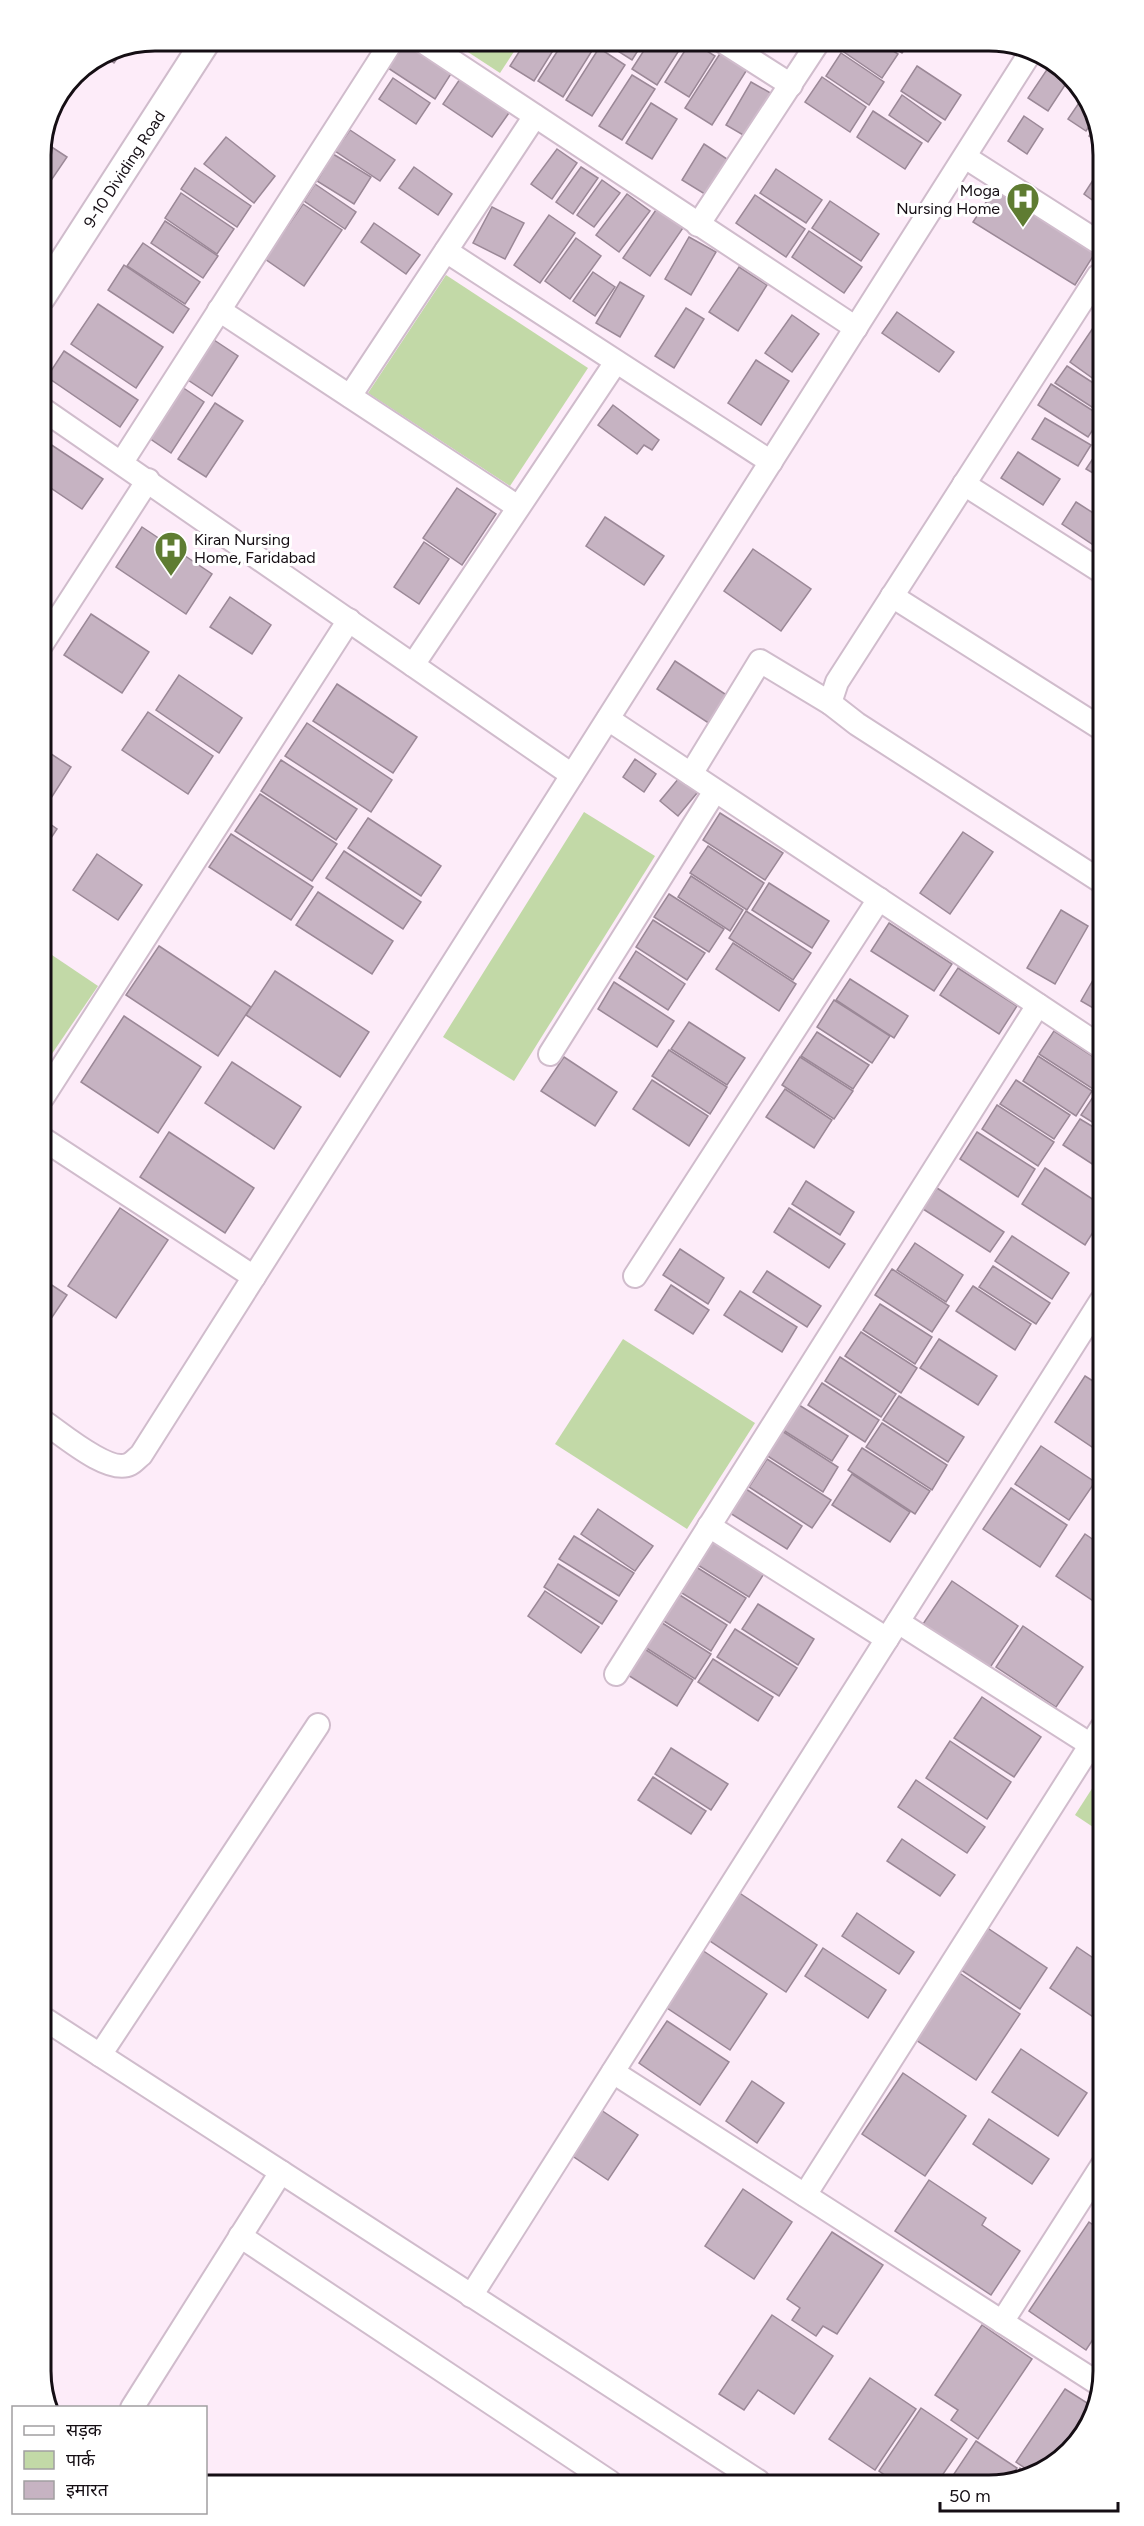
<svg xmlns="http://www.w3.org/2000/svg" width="1144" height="2526" viewBox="0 0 1144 2526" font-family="Figtree,'Noto Sans Devanagari',sans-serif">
  <rect width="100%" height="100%" fill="#fdecf9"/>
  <g fill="#c2d9a7">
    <polygon points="451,41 521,41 500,73"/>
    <polygon points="446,275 588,368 510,486 368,393"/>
    <polygon points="584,812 655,856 514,1081 443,1037"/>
    <polygon points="43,949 98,986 43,1067"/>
    <polygon points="623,1339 755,1423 687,1529 555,1444"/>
    <polygon points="1102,1773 1102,1833 1075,1815"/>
  </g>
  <g fill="#c6b3c2" stroke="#9b8897" stroke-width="1.5">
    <polygon points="407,41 412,41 454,69 435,99 388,68"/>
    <polygon points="526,41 559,41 534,81 510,66"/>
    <polygon points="564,41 586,41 595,46 563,97 538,81"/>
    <polygon points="595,41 608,41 604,47"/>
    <polygon points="618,41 644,41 632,60 613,48"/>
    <polygon points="650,41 685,41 657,85 632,69"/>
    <polygon points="691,41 715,56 689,97 665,82"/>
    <polygon points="847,41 878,41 898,54 882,78 841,50"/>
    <polygon points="884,41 911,41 902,53"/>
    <polygon points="126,46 114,63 103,55 112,49"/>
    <polygon points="599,48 625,65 592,116 566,100"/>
    <polygon points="721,52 748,68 712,125 685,108"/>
    <polygon points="841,53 884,82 869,105 826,76"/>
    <polygon points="1052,62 1059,64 1069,79 1048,111 1028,98"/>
    <polygon points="917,66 961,95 945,120 901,91"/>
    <polygon points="632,75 655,89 622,140 599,126"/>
    <polygon points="462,76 511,110 492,137 443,104"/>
    <polygon points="822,77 866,107 850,132 805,102"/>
    <polygon points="393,78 430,103 416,124 379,99"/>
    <polygon points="751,82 774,95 750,139 726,125"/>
    <polygon points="902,95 941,123 928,142 889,115"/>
    <polygon points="1083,97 1096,116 1086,131 1068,119"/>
    <polygon points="651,103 677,119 652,159 626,143"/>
    <polygon points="873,111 922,143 905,169 857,137"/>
    <polygon points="1024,116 1043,129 1027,154 1008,141"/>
    <polygon points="1097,123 1097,142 1089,136"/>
    <polygon points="350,130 395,160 380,181 335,151"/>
    <polygon points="226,137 275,176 254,203 204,164"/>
    <polygon points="44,142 67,157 50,182 41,176 41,148"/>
    <polygon points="704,144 730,161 708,196 682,180"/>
    <polygon points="557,149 577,163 552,199 531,184"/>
    <polygon points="333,154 371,177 354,204 317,181"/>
    <polygon points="414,167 452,194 438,215 399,188"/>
    <polygon points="581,167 598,178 573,214 556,202"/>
    <polygon points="195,168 251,206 237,227 181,189"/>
    <polygon points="776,169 822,200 806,223 760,193"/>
    <polygon points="1097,174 1098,204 1084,194"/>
    <polygon points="41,179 48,183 41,194"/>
    <polygon points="602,180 620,193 594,227 577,215"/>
    <polygon points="315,184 356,212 345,229 304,201"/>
    <polygon points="994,190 1095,253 1075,285 973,222"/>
    <polygon points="181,193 234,229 217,254 165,218"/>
    <polygon points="627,194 650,211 619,252 596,235"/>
    <polygon points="755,195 805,229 786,257 736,223"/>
    <polygon points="830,201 879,234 861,261 812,228"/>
    <polygon points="303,204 342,230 304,286 265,259"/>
    <polygon points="660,204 687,222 650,276 623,258"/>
    <polygon points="492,207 524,223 505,259 473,243"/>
    <polygon points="549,215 575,233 540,283 514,265"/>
    <polygon points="165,221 218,256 203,278 151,243"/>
    <polygon points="374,223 420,255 406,274 361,242"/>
    <polygon points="809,231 862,267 844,293 792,257"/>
    <polygon points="689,237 716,252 691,295 665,279"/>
    <polygon points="576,238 601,256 570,299 545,281"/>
    <polygon points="143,243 200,282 185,304 127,266"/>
    <polygon points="124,265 189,309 173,333 108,290"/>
    <polygon points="739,267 767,285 738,331 709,312"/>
    <polygon points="593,272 615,287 595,316 573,301"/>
    <polygon points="620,282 644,296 620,337 596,323"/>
    <polygon points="98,304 163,347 136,388 71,344"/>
    <polygon points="686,308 704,319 674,368 655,356"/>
    <polygon points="897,312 954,352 939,372 882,333"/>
    <polygon points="792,315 819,334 792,372 765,353"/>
    <polygon points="1097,322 1098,322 1098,382 1070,362"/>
    <polygon points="211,338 238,356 212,396 185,378"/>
    <polygon points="64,351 138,400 120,427 47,377"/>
    <polygon points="756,360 789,381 761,425 728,403"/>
    <polygon points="1067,366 1098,386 1098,411 1055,383"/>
    <polygon points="1051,384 1098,414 1098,422 1088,437 1038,405"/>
    <polygon points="182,387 204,402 171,453 149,438"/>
    <polygon points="215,403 243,421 206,477 178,459"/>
    <polygon points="613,405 659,440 652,450 644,445 637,454 598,425"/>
    <polygon points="1045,418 1091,445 1078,466 1032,439"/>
    <polygon points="41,438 103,479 82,509 42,482"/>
    <polygon points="1098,451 1098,476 1086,469"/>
    <polygon points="1018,452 1060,479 1043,505 1001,478"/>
    <polygon points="457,488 496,514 462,565 423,538"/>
    <polygon points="1076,502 1098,516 1098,548 1062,524"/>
    <polygon points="605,517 664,556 644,585 586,546"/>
    <polygon points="142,527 212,574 186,614 116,567"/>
    <polygon points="424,542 449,559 419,604 394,587"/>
    <polygon points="753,549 811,589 781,631 724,591"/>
    <polygon points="230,597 271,625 252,654 210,627"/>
    <polygon points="91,614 149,652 122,693 64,655"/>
    <polygon points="675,661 731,698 713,726 657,689"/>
    <polygon points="179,675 242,718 219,753 156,710"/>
    <polygon points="337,684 417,737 393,773 313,721"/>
    <polygon points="148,712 213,756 188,794 122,750"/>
    <polygon points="307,723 392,780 371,812 285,756"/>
    <polygon points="42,748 71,767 44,809 42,808"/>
    <polygon points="635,759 656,774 644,792 623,777"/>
    <polygon points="281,760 357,809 336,840 261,791"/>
    <polygon points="679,778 697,793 678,816 660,801"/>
    <polygon points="260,794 337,844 312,881 235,831"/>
    <polygon points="720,813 783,853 765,880 703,840"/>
    <polygon points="368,818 441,866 421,896 348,848"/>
    <polygon points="43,819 57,829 43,850"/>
    <polygon points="963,832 993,852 950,914 920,893"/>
    <polygon points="231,834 313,887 291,920 209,867"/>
    <polygon points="708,846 764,883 747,910 690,873"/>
    <polygon points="344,851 421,902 403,929 326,878"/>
    <polygon points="97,854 142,885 118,920 73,890"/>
    <polygon points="691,876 743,910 730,931 678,897"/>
    <polygon points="769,883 829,921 812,948 752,910"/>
    <polygon points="318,892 393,941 372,974 296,925"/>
    <polygon points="669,894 724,929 709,952 654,917"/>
    <polygon points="1061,910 1088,926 1055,984 1027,968"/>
    <polygon points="746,911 811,953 793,980 729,938"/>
    <polygon points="653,920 705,953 687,980 636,947"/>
    <polygon points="889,923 952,964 934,991 871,951"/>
    <polygon points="733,943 796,984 779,1011 716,969"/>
    <polygon points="159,946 251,1007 218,1056 126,995"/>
    <polygon points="636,951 685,984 668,1010 619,978"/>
    <polygon points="958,968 1017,1006 999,1034 940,995"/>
    <polygon points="1100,968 1100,1012 1081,1001"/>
    <polygon points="275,971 369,1032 340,1077 246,1015"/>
    <polygon points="850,979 908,1016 894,1038 836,1000"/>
    <polygon points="614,982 674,1021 657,1047 598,1009"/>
    <polygon points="834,1000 890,1036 872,1063 817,1027"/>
    <polygon points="124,1016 201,1067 158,1133 81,1082"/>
    <polygon points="689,1022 745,1058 727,1085 671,1049"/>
    <polygon points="1054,1031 1100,1061 1100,1079 1093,1089 1039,1054"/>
    <polygon points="817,1032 869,1065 853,1089 801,1056"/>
    <polygon points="669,1050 727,1087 710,1114 652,1076"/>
    <polygon points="1038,1056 1092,1091 1076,1116 1023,1081"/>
    <polygon points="564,1057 617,1092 595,1126 541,1091"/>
    <polygon points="800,1057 853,1091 834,1119 782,1085"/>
    <polygon points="232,1062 301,1107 274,1149 205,1103"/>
    <polygon points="652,1080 708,1116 689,1146 633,1109"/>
    <polygon points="1016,1080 1070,1115 1054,1139 1000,1104"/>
    <polygon points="785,1089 832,1120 814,1148 766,1117"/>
    <polygon points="1097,1091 1100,1093 1100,1127 1081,1115"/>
    <polygon points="997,1105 1054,1142 1038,1166 982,1129"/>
    <polygon points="1080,1119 1100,1131 1100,1169 1063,1145"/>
    <polygon points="169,1132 254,1188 225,1233 140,1177"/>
    <polygon points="977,1132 1035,1169 1018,1197 960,1159"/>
    <polygon points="1045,1168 1100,1204 1100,1221 1085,1245 1022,1204"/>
    <polygon points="806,1181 854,1212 840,1235 792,1204"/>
    <polygon points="937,1188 1004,1232 990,1252 923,1209"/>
    <polygon points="120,1208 168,1240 116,1318 68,1286"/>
    <polygon points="789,1208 845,1244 829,1268 774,1232"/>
    <polygon points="1012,1236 1069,1273 1052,1299 995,1261"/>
    <polygon points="915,1243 963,1275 946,1302 897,1270"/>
    <polygon points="680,1249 724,1278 708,1304 663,1275"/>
    <polygon points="993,1266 1050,1303 1036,1324 979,1287"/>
    <polygon points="892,1269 949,1306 932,1332 875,1295"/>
    <polygon points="767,1271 821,1306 807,1327 753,1292"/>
    <polygon points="44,1280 67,1295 44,1329"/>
    <polygon points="671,1285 709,1310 693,1334 655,1310"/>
    <polygon points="973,1286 1031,1324 1015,1350 956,1311"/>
    <polygon points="740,1291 797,1327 782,1352 724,1315"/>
    <polygon points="880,1304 932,1337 915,1364 863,1330"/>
    <polygon points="861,1332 917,1368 901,1393 845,1356"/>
    <polygon points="939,1339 997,1376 978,1405 920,1368"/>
    <polygon points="840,1357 896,1394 881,1417 825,1381"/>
    <polygon points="1085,1376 1101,1386 1101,1453 1055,1422"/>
    <polygon points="822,1383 879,1420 865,1442 808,1405"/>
    <polygon points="899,1396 964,1437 948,1462 883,1420"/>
    <polygon points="799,1405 848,1436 832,1461 783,1430"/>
    <polygon points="882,1423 947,1465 932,1490 866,1447"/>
    <polygon points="782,1431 838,1467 823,1492 766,1455"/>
    <polygon points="1041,1446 1095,1482 1069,1520 1015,1484"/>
    <polygon points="862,1448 930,1491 915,1514 848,1470"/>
    <polygon points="767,1459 831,1500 812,1528 749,1487"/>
    <polygon points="852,1474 910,1512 890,1542 832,1505"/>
    <polygon points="1011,1488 1067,1525 1040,1567 983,1529"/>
    <polygon points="746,1489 802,1526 787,1549 730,1513"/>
    <polygon points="598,1509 653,1546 635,1571 581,1534"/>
    <polygon points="1085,1534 1101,1545 1101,1606 1056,1576"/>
    <polygon points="574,1536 634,1573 619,1596 559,1559"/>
    <polygon points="709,1537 765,1572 749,1597 693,1562"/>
    <polygon points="558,1564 617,1601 602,1624 544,1587"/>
    <polygon points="693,1565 746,1598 730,1623 677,1590"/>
    <polygon points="952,1581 1018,1626 989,1669 923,1624"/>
    <polygon points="545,1591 599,1627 581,1653 528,1616"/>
    <polygon points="675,1592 727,1625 711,1651 659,1618"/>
    <polygon points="758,1604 814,1639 798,1665 742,1629"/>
    <polygon points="656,1619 711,1654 695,1679 640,1644"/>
    <polygon points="1023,1626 1083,1667 1056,1707 996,1667"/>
    <polygon points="735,1629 797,1668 779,1696 717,1657"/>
    <polygon points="640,1646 693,1680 677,1706 623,1672"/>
    <polygon points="713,1659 773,1697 758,1721 698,1682"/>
    <polygon points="982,1697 1041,1737 1014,1777 954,1738"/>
    <polygon points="950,1741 1011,1782 987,1819 926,1778"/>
    <polygon points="671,1748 728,1784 711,1810 655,1774"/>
    <polygon points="653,1777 706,1811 691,1834 638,1800"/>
    <polygon points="916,1780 985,1827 967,1853 898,1807"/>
    <polygon points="902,1839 955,1875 940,1896 887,1861"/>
    <polygon points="738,1892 817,1945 786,1992 707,1939"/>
    <polygon points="857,1913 914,1952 899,1974 842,1936"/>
    <polygon points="986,1927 1047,1968 1020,2009 958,1968"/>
    <polygon points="1077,1947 1102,1964 1101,2022 1050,1988"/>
    <polygon points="823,1948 886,1990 868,2018 805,1976"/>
    <polygon points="702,1950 767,1994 730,2050 664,2006"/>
    <polygon points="958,1972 1020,2014 976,2080 913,2038"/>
    <polygon points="667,2021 729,2062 700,2105 639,2063"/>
    <polygon points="1021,2049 1087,2093 1058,2136 992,2092"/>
    <polygon points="903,2073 966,2116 925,2176 862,2134"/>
    <polygon points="752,2081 784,2103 757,2143 726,2121"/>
    <polygon points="601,2110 638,2135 608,2180 571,2155"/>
    <polygon points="989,2119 1049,2159 1032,2184 973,2144"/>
    <polygon points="929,2180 986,2218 982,2225 1020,2251 991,2295 895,2231"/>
    <polygon points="743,2189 792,2222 754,2279 705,2246"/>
    <polygon points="1089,2222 1103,2232 1103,2324 1086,2350 1029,2311"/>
    <polygon points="832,2232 883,2265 837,2334 823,2326 816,2336 792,2320 800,2308 787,2299"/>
    <polygon points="772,2315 833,2356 794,2414 758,2390 744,2410 719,2394"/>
    <polygon points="982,2325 1032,2359 978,2439 951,2420 958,2410 935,2395"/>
    <polygon points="870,2378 916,2409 875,2470 829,2439"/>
    <polygon points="1065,2389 1092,2406 1080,2440 1034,2474 1016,2462"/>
    <polygon points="921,2408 967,2439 939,2480 892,2480 879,2471"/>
    <polygon points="976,2441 1017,2468 1009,2479 950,2480"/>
    <polygon points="1020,2468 1031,2476 1026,2479 1013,2479"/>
  </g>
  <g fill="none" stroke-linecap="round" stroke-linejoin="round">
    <defs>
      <g id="minor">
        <polyline points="422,41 856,328"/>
        <polyline points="722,41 791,85"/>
        <polyline points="965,157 1098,242"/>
        <polyline points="698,225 819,41"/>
        <polyline points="446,251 771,462"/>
        <polyline points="1098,276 837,682 830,703 857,724 1099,880"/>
        <polyline points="219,310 518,507"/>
        <polyline points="350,396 535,116"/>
        <polyline points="41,408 572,775"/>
        <polyline points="122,462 392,41"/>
        <polyline points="964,484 1099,570"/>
        <polyline points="892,596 1099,727"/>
        <polyline points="42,644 148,480"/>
        <polyline points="413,665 616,362"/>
        <polyline points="608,719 1100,1046"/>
        <polyline points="691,774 760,661 830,703"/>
        <polyline points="550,1054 715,791"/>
        <polyline points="43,1097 349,620"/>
        <polyline points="43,1139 254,1277"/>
        <polyline points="635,1276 879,899"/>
        <path d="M44,1422C62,1434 109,1475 130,1464C134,1462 138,1457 141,1455L1030,53"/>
        <polyline points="709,1526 887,1639"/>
        <polyline points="898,1622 1091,1745"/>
        <polyline points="616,1674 1038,1005"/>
        <polyline points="46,2020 281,2172"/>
        <polyline points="100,2055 318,1725"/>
        <polyline points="613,2072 1099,2384"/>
        <polyline points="805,2195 1102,1727"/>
        <polyline points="240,2236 610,2482"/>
        <polyline points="471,2296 1101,1301"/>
        <polyline points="1002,2322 1103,2164"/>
        <polyline points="132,2408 281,2172 758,2481"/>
      </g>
      <polyline id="tertiary" points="41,297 206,41"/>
    </defs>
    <use href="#minor" stroke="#d0bccc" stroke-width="26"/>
    <use href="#tertiary" stroke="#d0bccc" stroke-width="32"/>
    <use href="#minor" stroke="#fff" stroke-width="22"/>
    <use href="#tertiary" stroke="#fff" stroke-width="28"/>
  </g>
  <defs>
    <symbol id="hospital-pin" viewBox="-11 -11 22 30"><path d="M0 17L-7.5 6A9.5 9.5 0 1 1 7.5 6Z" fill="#5f7c32" stroke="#fff"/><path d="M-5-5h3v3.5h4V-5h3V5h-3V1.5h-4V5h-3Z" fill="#fff"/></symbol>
  </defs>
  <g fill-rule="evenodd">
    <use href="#hospital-pin" x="1004" y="180" width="38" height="52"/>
    <use href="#hospital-pin" x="152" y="529" width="38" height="52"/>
  </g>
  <g text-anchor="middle" stroke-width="6" stroke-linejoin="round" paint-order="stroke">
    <g font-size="16" fill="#150e14" stroke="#fff">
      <text transform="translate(124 169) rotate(-57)" y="6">9-10 Dividing Road</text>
    </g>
    <g font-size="16" fill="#150e14" stroke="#fff" text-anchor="end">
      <text x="1000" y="196">Moga<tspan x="1000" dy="18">Nursing Home</tspan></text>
      <text x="194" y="545" text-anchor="start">Kiran Nursing<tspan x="194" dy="18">Home, Faridabad</tspan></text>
    </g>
  </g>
  <path d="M0 0H1144V2526H0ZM155 51H989A104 104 0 0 1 1093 155V2371A104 104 0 0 1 989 2475H155A104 104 0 0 1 51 2371V155A104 104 0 0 1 155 51Z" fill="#fff" fill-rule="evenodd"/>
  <path fill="none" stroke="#150e14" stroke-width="3" d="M155 51H989A104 104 0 0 1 1093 155V2371A104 104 0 0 1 989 2475H155A104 104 0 0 1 51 2371V155A104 104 0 0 1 155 51Z"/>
  <rect x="12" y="2406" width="195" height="108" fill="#ffffff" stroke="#a19fa1" stroke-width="1.5"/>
  <rect x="24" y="2426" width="30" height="9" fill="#ffffff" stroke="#a19fa1" stroke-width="1.5"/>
  <text x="66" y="2436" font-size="18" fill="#150e14">सड़क</text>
  <rect x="24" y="2451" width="30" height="18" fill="#c2d9a7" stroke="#a19fa1" stroke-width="1.5"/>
  <text x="66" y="2466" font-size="18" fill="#150e14">पार्क</text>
  <rect x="24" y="2481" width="30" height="18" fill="#c6b3c2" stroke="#a19fa1" stroke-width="1.5"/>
  <text x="66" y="2496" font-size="18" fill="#150e14">इमारत</text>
  <path d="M940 2502v9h178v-9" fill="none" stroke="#150e14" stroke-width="3"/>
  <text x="949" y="2502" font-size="18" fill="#150e14" stroke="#ffffff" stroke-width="4.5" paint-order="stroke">50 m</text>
</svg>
